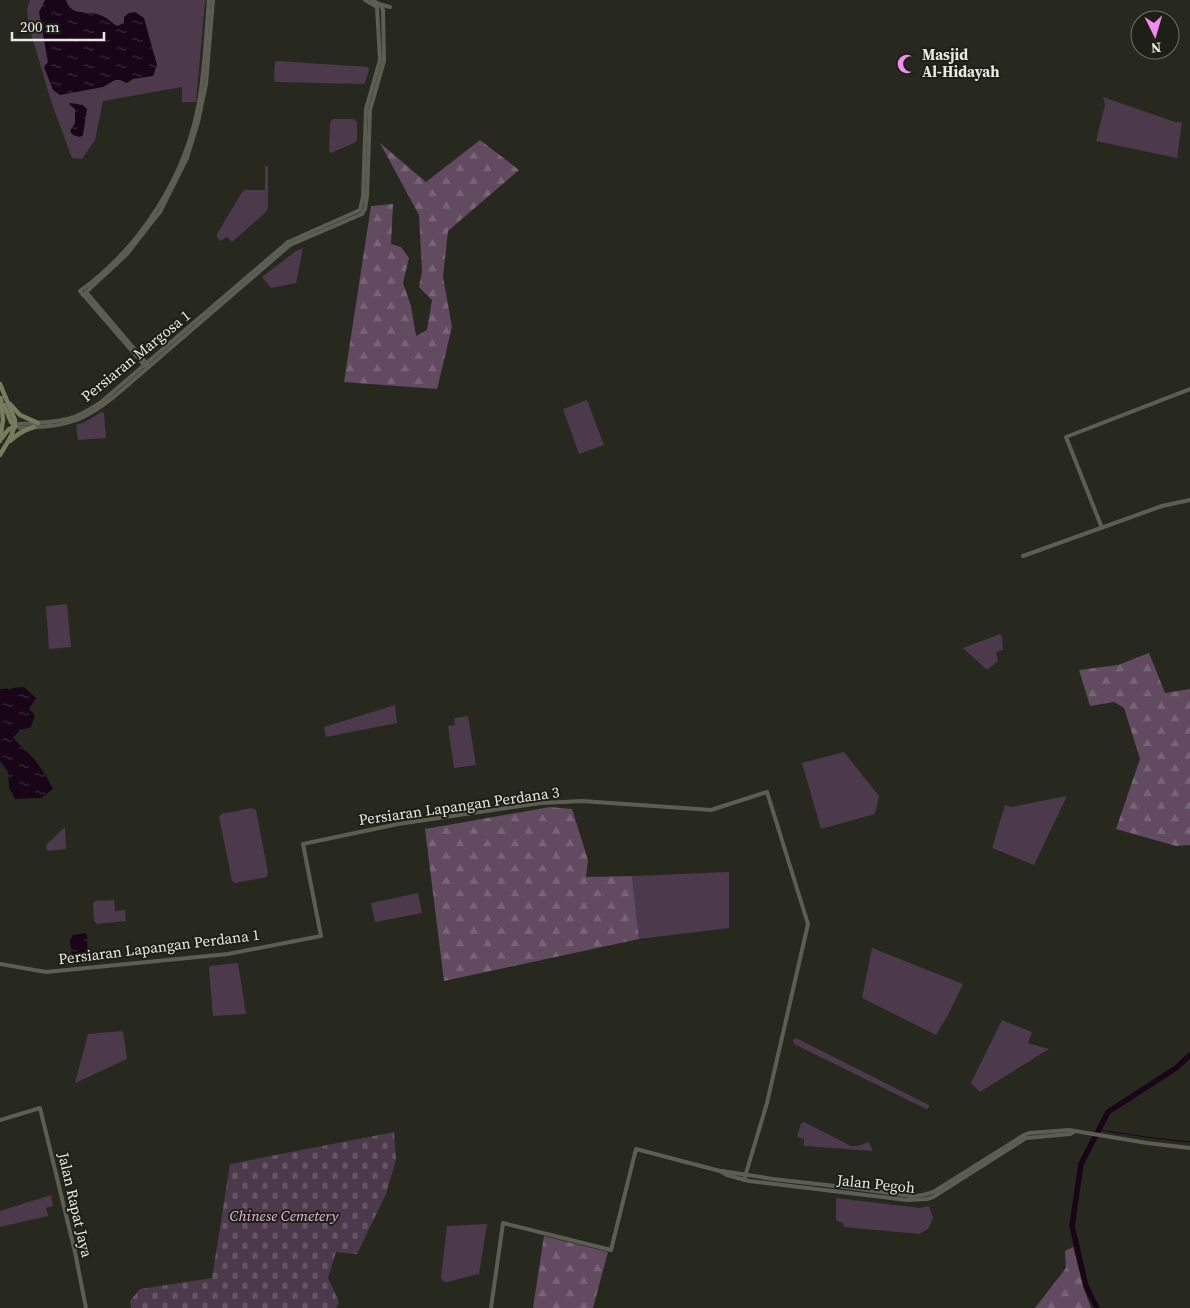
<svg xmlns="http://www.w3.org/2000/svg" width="1190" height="1308" viewBox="0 0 1190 1308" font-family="'Source Serif 4',serif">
  <defs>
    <pattern id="forest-firs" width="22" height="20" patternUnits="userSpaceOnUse" patternTransform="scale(1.25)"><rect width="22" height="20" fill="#624a61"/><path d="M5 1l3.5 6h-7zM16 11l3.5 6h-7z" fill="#786477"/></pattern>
    <pattern id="cemetery-stones" width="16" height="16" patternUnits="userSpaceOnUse" patternTransform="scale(1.25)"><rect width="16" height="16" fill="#4c394b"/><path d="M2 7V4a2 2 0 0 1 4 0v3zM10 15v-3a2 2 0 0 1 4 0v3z" fill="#665665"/></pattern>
    <pattern id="water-ripples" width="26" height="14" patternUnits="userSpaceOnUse" patternTransform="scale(1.25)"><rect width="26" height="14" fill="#180618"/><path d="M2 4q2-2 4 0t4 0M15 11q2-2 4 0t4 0" fill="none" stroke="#3a2a39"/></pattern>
  </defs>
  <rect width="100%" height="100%" fill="#27291f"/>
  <g fill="#4c394b">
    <polygon points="30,0 206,0 206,3 205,2 196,102 182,102 182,87 103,101 95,140 82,159 72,158 52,104 29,27 27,10"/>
    <polygon points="277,61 368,67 369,70 365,83 363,84 276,82 274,80 275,62"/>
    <polygon points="1103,97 1175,122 1182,122 1177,158 1096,141 1105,105"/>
    <polygon points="333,119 354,119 357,122 357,140 354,143 331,153 329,152 330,122"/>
    <polygon points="265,166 268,166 268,208 266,212 232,242 227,237 220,241 217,237 217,234 242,192 245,190 265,190"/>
    <polygon points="303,248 296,283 271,288 262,277 296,251"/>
    <polygon points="587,400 604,445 579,454 563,409"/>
    <polygon points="101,412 104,413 106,438 78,440 76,425 85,422"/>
    <polygon points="67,604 71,647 49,649 46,606"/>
    <polygon points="1000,634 1002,636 1003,650 996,652 998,661 987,670 963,648"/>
    <polygon points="395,705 397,723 326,737 324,727"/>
    <polygon points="468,716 476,765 454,768 448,726 455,725 454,718"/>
    <polygon points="844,752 879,796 875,814 821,829 802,763"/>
    <polygon points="1067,796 1034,865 992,848 1005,805 1011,807"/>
    <polygon points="252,808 256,810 268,872 267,877 235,883 232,881 219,817 221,814"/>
    <polygon points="65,827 66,849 49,851 47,850 46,845"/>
    <polygon points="729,872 729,928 639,939 632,876"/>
    <polygon points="418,893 422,913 375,922 371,903"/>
    <polygon points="114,900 115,911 125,910 126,921 97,924 94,921 93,904 95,901"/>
    <polygon points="872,948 963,984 949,1013 936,1035 862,998"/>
    <polygon points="238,963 246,1014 213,1016 209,969 210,966"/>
    <polygon points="1002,1020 1032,1032 1028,1043 1049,1049 980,1092 971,1083"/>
    <polygon points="123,1031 127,1059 75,1083 88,1034"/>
    <polygon points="796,1038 929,1105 929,1107 926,1109 794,1044 793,1040"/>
    <polygon points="804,1122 851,1146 858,1146 869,1142 873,1151 804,1146 804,1139 797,1137 801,1123"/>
    <polygon points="51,1195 53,1206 46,1208 48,1216 0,1227 0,1211"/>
    <polygon points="836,1198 920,1208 929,1206 933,1218 928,1229 919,1234 844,1227 843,1223 837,1221 836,1219"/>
    <polygon points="487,1224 479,1274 447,1282 443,1281 441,1278 447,1226"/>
  </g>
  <g fill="url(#forest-firs)">
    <polygon points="480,140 519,170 448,231 443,277 452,327 437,389 344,382 371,206 393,204 391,244 401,247 409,258 403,283 411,306 416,336 427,330 432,300 419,287 422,271 419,215 380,143 426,182"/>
    <polygon points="1149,653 1165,693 1190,689 1190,845 1176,846 1116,829 1140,759 1124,708 1114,702 1090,706 1079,670 1118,665"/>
    <polygon points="550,807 572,809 588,860 586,877 632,876 639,939 444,981 425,829"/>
    <polygon points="544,1236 608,1252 593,1308 533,1308"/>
    <polygon points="1073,1247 1084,1289 1091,1308 1035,1308 1066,1268 1065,1251"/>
  </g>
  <polygon fill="url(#cemetery-stones)" points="394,1132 396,1160 386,1194 357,1254 336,1252 328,1278 339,1302 336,1308 131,1308 130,1301 140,1289 212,1278 230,1164"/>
  <g fill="url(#water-ripples)">
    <path d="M45,0H66C71,17 86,10 100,15C106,17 111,22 117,26L124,23V17L129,13L135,12L144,18L157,65L153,76L133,79L127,83L120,80H115L103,87L60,95L53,90L44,67L48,62L39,12Z"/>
    <polygon points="70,103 83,105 87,109 83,135 80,137 73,135 70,131 75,123 75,109 69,104"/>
    <polygon points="24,687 36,698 29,709 35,715 31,727 19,731 13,738 36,761 46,776 53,789 41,798 15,799 9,788 8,772 0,761 0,689"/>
    <polygon points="85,933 87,935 88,958 72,959 70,940 73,935"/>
  </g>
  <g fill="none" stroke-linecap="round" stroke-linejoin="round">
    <polyline stroke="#180618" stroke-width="1" points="1099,1130 1146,1137 1190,1142"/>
    <polyline stroke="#180618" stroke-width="5.5" points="1097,1308 1086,1286 1072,1226 1081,1164 1108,1112 1176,1068 1190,1055"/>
    <g stroke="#5c5e52" stroke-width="4">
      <polyline points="372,0 379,4 390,7"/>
      <polyline points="86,292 148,365"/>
      <polyline points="83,295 127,254 151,223 160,212 187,158 198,122 206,84 213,0"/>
      <path d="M145,366L80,291C141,247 186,176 199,102C205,69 206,34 209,0"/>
      <path d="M15,426L19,424C36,423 54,423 71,418C81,415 90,409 100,403L288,242L360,210L363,197L366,109L380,60L377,7L365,0"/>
      <path d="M15,426L20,428C38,427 58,427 76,420C93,414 108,402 122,390L290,245L362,214L365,209L367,196L370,110L384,61L383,10L382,7L379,4"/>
      <polyline points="1102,528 1066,437 1190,389"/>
      <polyline points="1023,556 1162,506 1190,500"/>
      <polyline points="0,964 46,972 228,954 321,936 303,844 398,824 541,803 582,801 711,810 767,792 808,924 767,1103 744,1180"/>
      <polyline points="0,1120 40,1108 75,1252 86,1308"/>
      <path d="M722,1171L773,1179L853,1188L911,1196C920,1196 927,1195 935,1191L1024,1135L1029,1133L1069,1130L1147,1143L1190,1148"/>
      <polyline points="491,1308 503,1223 611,1250 636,1149 720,1171 727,1175 749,1181 907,1200 927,1199 933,1197 1026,1138 1070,1134 1075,1131"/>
    </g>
    <g stroke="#777c5e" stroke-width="4.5">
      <path d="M0,384L15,420C15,433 6,444 0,455"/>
      <polyline points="10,404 20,415 38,423"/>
      <polyline points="4,405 11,422 15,426"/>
      <polyline points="2,438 8,430 15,426"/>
      <polyline points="0,441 3,420 1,398"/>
      <path d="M10,441C17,434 24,430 34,427"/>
    </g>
  </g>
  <defs>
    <symbol id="mosque-bare" viewBox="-9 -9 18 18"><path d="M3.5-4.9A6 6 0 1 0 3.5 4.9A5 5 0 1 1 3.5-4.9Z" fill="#f38af2" stroke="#1e2015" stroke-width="2.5" paint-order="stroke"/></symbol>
  </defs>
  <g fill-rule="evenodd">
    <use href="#mosque-bare" x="893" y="50" width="28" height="28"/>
  </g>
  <g text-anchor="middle" stroke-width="4" stroke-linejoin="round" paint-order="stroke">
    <g font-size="15" font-weight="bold" fill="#e8e9e2" stroke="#1e2015" text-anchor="start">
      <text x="922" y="60">Masjid<tspan x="922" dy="17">Al-Hidayah</tspan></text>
    </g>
    <g font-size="15" fill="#e8e9e2" stroke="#1e2015">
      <text transform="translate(136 356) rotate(-39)" y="5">Persiaran Margosa 1</text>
      <text transform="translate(459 806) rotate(-8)" y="5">Persiaran Lapangan Perdana 3</text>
      <text transform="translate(159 947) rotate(-7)" y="5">Persiaran Lapangan Perdana 1</text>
      <text transform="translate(876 1184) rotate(6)" y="5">Jalan Pegoh</text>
      <text transform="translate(75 1205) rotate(77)" y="5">Jalan Rapat Jaya</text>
    </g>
    <g font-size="15" font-style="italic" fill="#e6b8e4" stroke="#1e2015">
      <text x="284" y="1221">Chinese Cemetery</text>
    </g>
  </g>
  <g transform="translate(1155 35) rotate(175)"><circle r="24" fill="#1e2015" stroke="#6f7067"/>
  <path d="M0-4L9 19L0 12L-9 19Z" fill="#f38af2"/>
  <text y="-8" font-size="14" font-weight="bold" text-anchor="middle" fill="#e8e9e2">N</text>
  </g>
  <path d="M12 32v8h92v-8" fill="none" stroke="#e8e9e2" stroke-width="2.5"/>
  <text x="20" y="32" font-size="15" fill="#e8e9e2" stroke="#1e2015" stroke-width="4" paint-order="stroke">200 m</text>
</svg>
